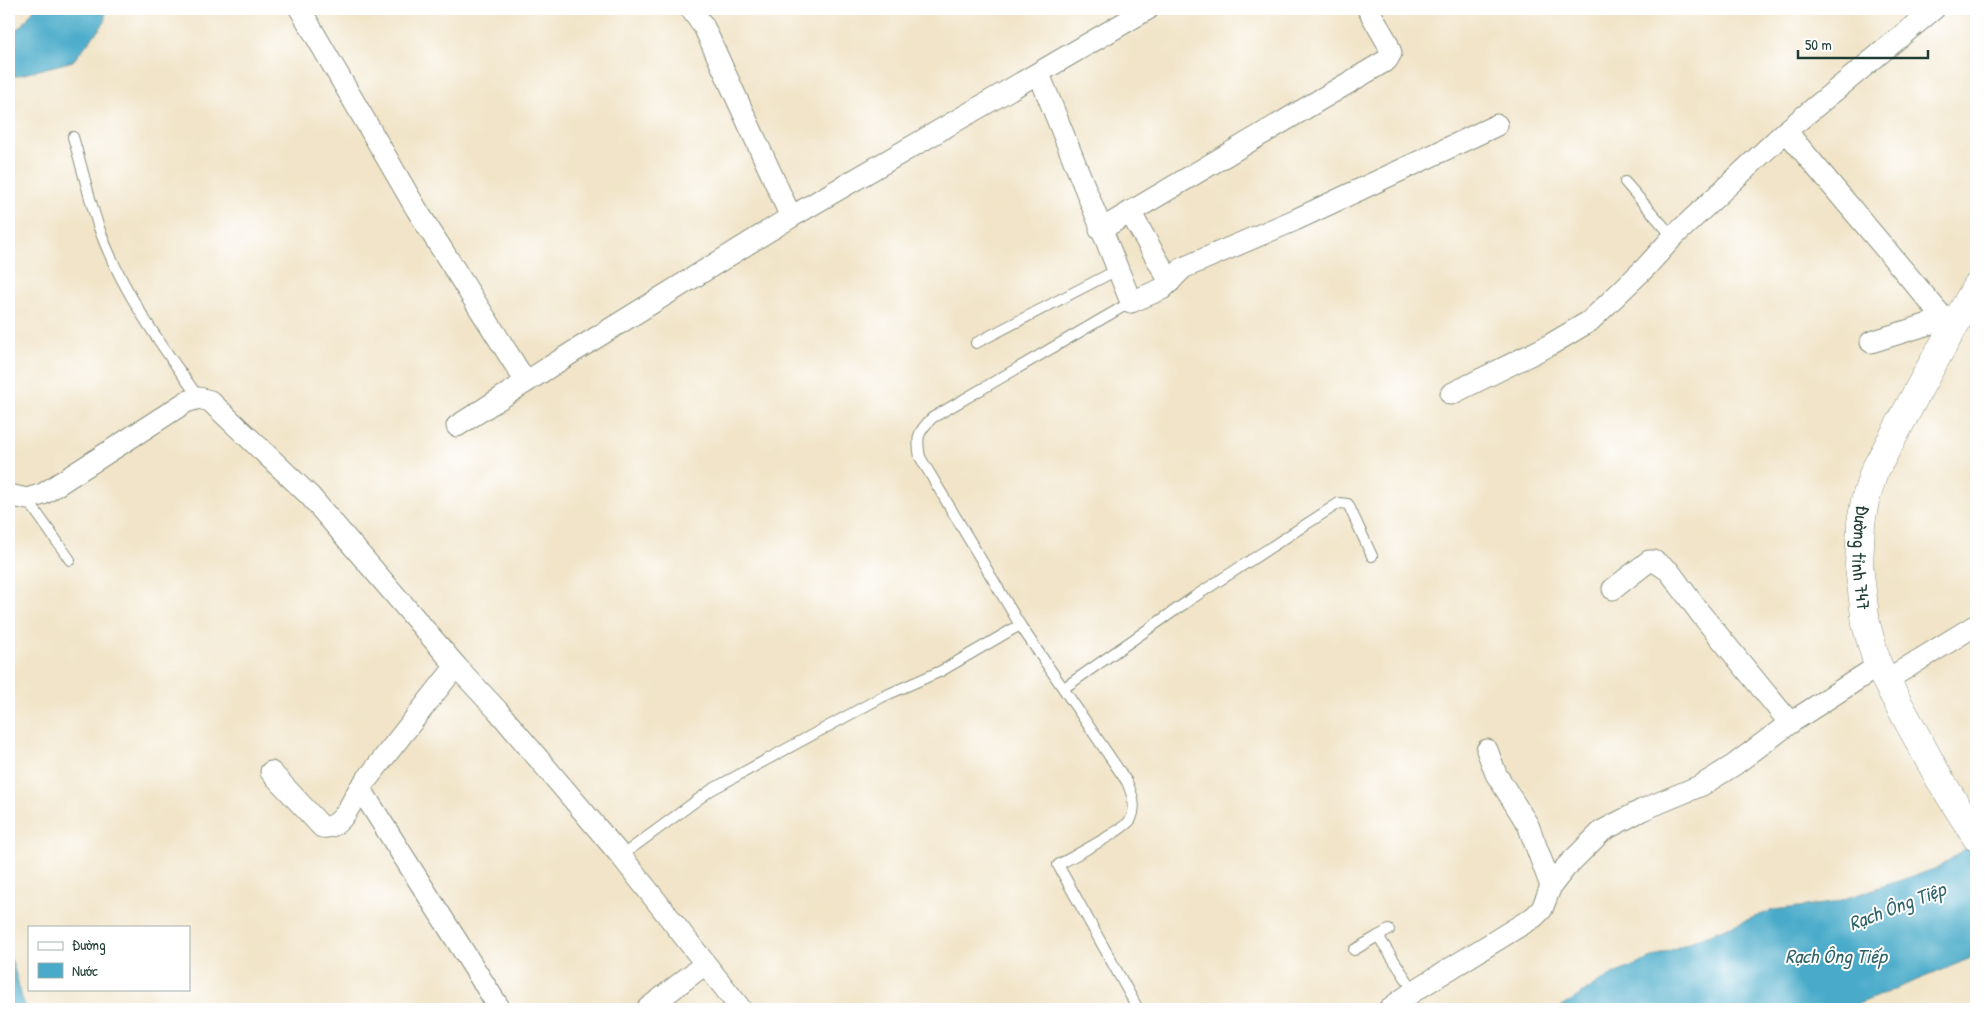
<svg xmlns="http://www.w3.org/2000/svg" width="1985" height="1018" viewBox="0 0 1985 1018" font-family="'Patrick Hand',sans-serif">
  <rect width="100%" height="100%" fill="#fff"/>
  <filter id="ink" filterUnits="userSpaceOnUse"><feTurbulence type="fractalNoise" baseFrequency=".02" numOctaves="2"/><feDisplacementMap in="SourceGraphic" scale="10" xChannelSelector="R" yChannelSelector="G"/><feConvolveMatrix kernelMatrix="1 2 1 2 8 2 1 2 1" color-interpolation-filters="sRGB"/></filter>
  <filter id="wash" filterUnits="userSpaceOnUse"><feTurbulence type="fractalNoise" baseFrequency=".0096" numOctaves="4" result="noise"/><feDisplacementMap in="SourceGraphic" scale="20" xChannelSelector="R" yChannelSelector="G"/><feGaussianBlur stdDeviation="1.12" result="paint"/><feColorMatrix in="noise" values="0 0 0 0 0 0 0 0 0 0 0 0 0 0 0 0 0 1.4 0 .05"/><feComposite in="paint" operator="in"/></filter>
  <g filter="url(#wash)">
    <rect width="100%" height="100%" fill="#f1e4c8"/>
    <g fill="#49abc9" stroke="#34747e">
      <polygon points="34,9 105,9 105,22 73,61 9,78 9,33 22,26"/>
      <polygon points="1976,842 1976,956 1846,1009 1558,1009 1609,976 1702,937 1773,910 1832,903 1937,868"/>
      <polygon points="9,956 13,964 25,1009 9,1009"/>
    </g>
  </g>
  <g filter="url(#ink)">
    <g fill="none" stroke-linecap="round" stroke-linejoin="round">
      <defs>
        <g id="service">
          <path d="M73,137C82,167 89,198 99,228C121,290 161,345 199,398"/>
          <polyline points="1625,182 1673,237"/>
          <path d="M1131,302L932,418C918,432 916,437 920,457L1020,625L1127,782C1132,794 1137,806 1131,819C1126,829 1070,858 1058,865L1138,1009"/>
          <polyline points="976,343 1117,270"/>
          <polyline points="27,499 70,560"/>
          <polyline points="1064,688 1194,597 1339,503 1348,504 1372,556"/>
          <polyline points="621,856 711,790 882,697 941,671 1020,625"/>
          <polyline points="1389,930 1378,936 1414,991"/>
          <polyline points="1354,950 1378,936"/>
        </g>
        <g id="minor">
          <polyline points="300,9 417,210 526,382"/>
          <polyline points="691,9 704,27 791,217"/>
          <polyline points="1934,9 1786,131 1952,328"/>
          <polyline points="1039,74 1131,302 1162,289 1183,268 1295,220 1497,125"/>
          <polyline points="1130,212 1170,282"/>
          <polyline points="1100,230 1387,60 1391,53 1387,42 1368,9"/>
          <polyline points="1871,342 1945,319"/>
          <polyline points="1451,394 1548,346 1590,321 1646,267 1673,237 1786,131"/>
          <polyline points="457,426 573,352 791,217 1148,9"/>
          <polyline points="9,495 27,499 43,494 186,402 199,398 210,401 310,496 456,666 498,711 621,856 741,1009"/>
          <polyline points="1613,589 1649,561 1654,561 1669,571 1700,613 1790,723"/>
          <polyline points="456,666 360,788 500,1009"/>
          <polyline points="1885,681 1976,625"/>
          <polyline points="1487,750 1496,774 1528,825 1551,886"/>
          <path d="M271,772L322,827C342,830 351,802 360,788"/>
          <polyline points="647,1009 705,964"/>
          <polyline points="1389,1009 1414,991 1534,917 1542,909 1551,886 1566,867 1602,831 1642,810 1702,785 1734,765 1790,723 1878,666"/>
        </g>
        <g id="primary">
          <path id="s1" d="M1976,287L1928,372L1874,472L1865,501L1861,523L1859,566L1866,624L1878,666L1939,778L1976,837"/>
        </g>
      </defs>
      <use href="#service" stroke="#88907e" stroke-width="12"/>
      <use href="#minor" stroke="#88907e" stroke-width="23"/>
      <use href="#primary" stroke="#88907e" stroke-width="29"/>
      <use href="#service" stroke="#fff" stroke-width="10"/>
      <use href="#minor" stroke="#fff" stroke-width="21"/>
      <use href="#primary" stroke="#fff" stroke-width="28"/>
    </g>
  </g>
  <g text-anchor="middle" stroke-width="4" stroke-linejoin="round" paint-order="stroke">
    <g font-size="19" fill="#1f3d34" stroke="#fff">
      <text dy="7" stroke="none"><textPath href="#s1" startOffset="299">Đường tỉnh 747</textPath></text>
    </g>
    <g font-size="20" font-style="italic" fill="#2e6468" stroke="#fff">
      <text transform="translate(1897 906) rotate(-21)" y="7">Rạch Ông Tiệp</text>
      <text x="1836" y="963">Rạch Ông Tiếp</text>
    </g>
  </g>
  <rect width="1985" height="1018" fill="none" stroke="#fff" stroke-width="30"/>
  <rect x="28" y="926" width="162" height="65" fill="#ffffff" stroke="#a5b1ae"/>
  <rect x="38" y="942" width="25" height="8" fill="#ffffff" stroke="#a5b1ae"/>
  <text x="72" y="950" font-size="15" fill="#1f3d34">Đường</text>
  <rect x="38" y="963" width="25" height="15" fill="#49abc9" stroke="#a5b1ae"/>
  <text x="72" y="976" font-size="15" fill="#1f3d34">Nước</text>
  <path d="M1798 50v8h130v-8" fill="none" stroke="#1f3d34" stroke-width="2.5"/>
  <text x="1805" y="50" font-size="15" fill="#1f3d34" stroke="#ffffff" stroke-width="4" paint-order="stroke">50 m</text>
</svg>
